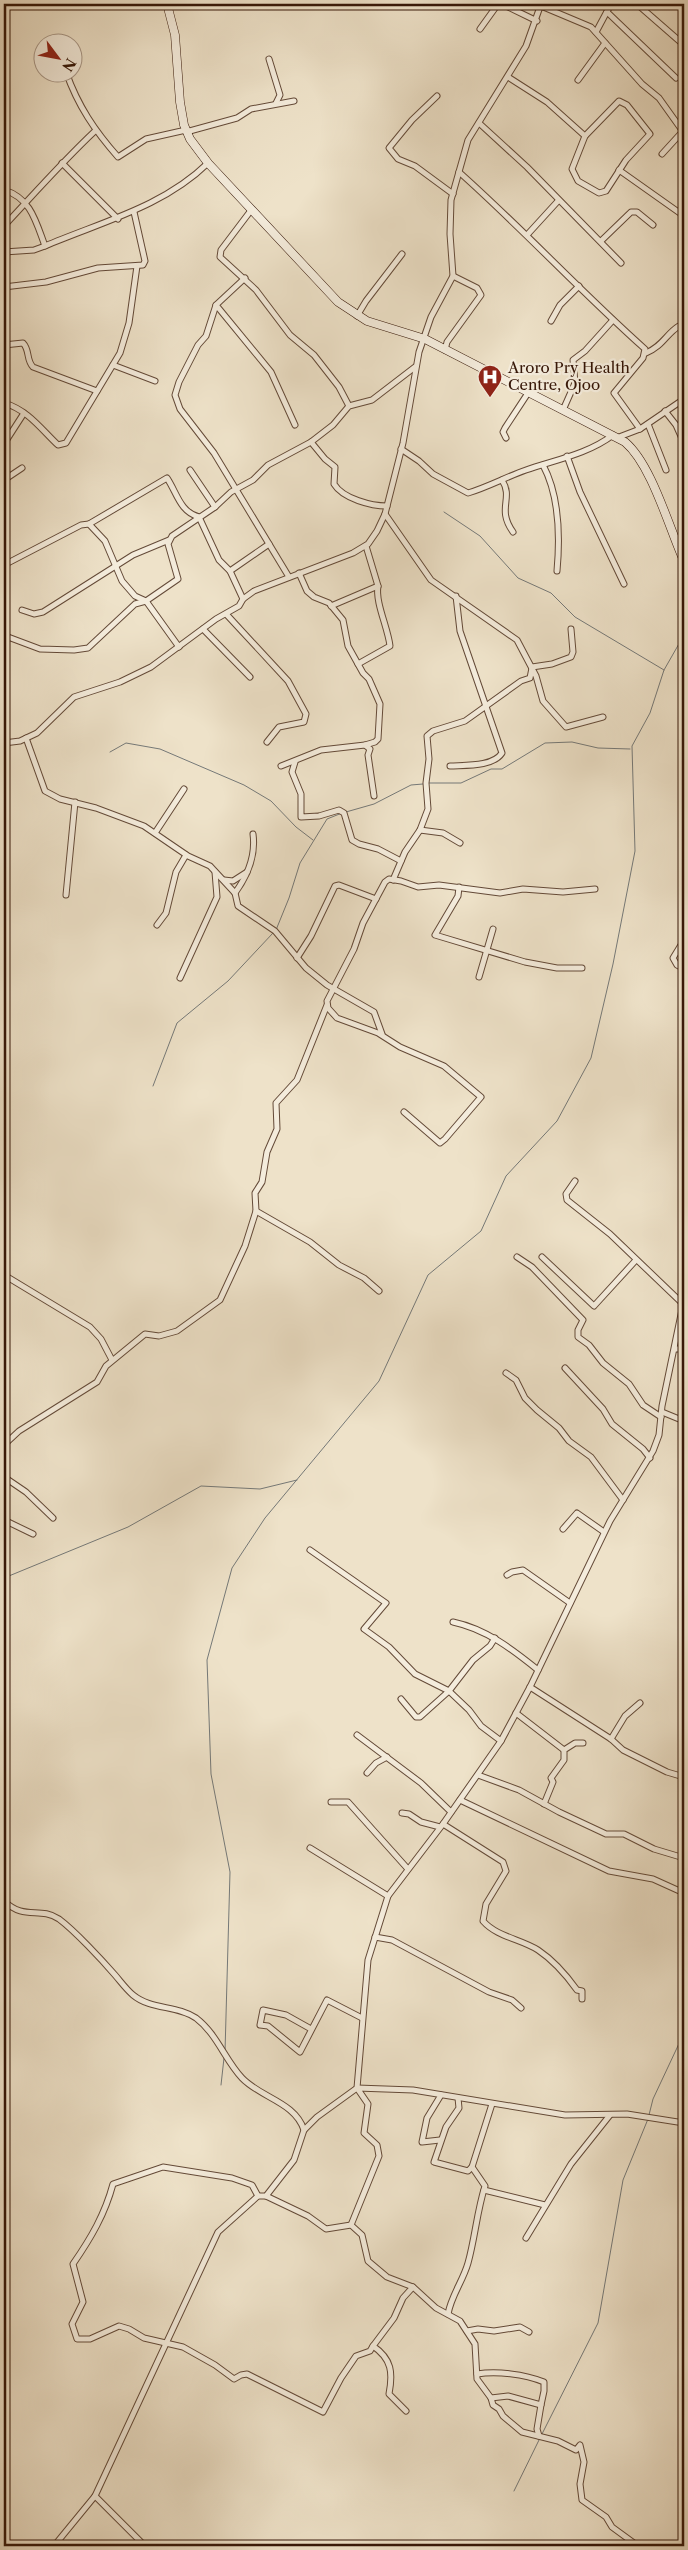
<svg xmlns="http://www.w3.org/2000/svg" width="688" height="2550" viewBox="0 0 688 2550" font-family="'Libre Caslon Text',serif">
  <rect width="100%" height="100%" fill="#eee2c9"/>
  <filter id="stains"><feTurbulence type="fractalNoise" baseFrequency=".004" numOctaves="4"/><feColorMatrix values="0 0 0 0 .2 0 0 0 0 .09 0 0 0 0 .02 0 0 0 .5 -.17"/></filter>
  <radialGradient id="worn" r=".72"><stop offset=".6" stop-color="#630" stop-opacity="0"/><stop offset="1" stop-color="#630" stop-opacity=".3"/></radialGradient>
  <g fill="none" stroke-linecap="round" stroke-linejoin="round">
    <g stroke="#757978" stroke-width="1">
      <polyline points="444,512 480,536 518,578 551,593 575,617 664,670"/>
      <polyline points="110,752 126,743 160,749 244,785 271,801 296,827 313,840"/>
      <polyline points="427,783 461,783 491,769 502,769 545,743 572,742 598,748 630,749"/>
      <polyline points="346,812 374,804 411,785 423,784"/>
      <polyline points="276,930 289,898 300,863 327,819 342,813"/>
      <polyline points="153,1086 177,1023 228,981 273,933"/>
      <polyline points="4,1578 128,1527 201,1486 260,1489 297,1480"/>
      <polyline points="225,2052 230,1872 211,1774 207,1660 232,1568 265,1518 379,1381 428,1275 481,1231 506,1176 557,1121 591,1058 613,964 635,851 632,746 650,713 664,670 684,635"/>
      <polyline points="221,2085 224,2058"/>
      <polyline points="649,2115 653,2099 684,2033"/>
      <polyline points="542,2434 598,2323 623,2180 648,2119"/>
      <polyline points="514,2491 540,2438"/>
    </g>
    <defs>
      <g id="street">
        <polyline points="502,4 537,21"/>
        <polyline points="637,4 684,45"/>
        <polyline points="682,4 684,7"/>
        <polyline points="541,6 591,27 642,84 659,98 684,133"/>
        <polyline points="607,12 676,78"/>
        <polyline points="480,29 498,4"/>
        <polyline points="596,32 611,4"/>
        <polyline points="269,59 280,95 276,103"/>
        <path d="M66,72C78,106 95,131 118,157L146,139L186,130"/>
        <polyline points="508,77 547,102 585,136"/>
        <polyline points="578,80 605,43"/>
        <polyline points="437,96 412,120 389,148 398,159 415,166 453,194"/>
        <polygon points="619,101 627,105 650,134 626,160 606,191 599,193 578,181 572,169 585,136"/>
        <polyline points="479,123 527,167 621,263"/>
        <polyline points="186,132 237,118 251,109 294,101"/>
        <polyline points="662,154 683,131"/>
        <polyline points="62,163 118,219"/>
        <polyline points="619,170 684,216"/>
        <path d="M459,172C523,229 581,292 645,349L643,358L614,393L640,429"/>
        <path d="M4,190C31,198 36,222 45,246C101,222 163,207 208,163"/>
        <polyline points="252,209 221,250 220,257 256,290 290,335 314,355 339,387 349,406"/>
        <path d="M4,226C34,194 63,161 95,131"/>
        <polyline points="527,235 558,201"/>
        <polyline points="601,241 631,212 637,212 653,225"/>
        <polyline points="4,252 34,250 45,246"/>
        <polyline points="245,278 216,305 271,372 295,425"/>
        <polyline points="4,287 46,282 98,268 143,265 145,261 134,212"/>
        <polyline points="216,305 206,336 198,345 179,382 175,395 180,409 214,453 289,577"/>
        <polyline points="357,316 366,301 402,254"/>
        <polyline points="551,321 560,305 579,286"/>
        <path d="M4,345L23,343C30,350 26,360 33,367L97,391"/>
        <polyline points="445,350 447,342 481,295 477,288 453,276"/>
        <path d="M646,353C663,346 666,334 679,326L684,327"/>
        <polyline points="113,365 155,381"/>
        <path d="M4,403C28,410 41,429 58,445L66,443L120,353L129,323L137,266"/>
        <polyline points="563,410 575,383 573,360 585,351 613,320"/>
        <polyline points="665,411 676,425 684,443"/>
        <polyline points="648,424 666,470"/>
        <polyline points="619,437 640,429 684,399"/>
        <polyline points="506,438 503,432 505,428 528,393"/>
        <path d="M311,442L325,459L335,467L334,484C343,499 372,506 387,506"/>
        <polyline points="4,444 24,413"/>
        <path d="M401,449L419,461L433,474L468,493C488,487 506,477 526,470C555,460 588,454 613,435"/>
        <polyline points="567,456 580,492 624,584"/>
        <path d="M543,465C559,495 560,538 557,571"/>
        <polyline points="190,470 215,507"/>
        <polyline points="4,480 22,468"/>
        <path d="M502,480C514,499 496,508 513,532"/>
        <polyline points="385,514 431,580 517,640 536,676 543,701 566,727 603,717"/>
        <path d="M89,524L167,478C177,493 180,512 199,517L219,560L230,571L243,599"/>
        <polyline points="4,565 81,525 89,524 105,541 122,581 135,596 146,601 179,647"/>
        <polyline points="230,571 269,544"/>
        <polyline points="299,573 307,591 314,597 329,603 343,620 348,646 363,673 369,679 380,704 378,739 375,742 365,745 370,749 368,755 374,796"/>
        <polyline points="331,606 378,586"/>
        <polyline points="22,610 34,614 43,612 133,555 169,540"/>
        <polyline points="227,615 288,681 306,714 304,722 279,727 267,742"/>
        <polyline points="203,629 250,677"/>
        <polyline points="8,637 40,649 74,650 88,648 135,604 146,601 178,579 168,544 172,536 215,507 231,492 253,480 268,465 311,442 333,425 349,406 372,400 415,367"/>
        <path d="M358,664L390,646C388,628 375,602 378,586L366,546"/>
        <polyline points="532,667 552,664 571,657 573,652 571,629"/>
        <polyline points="26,738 45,791 60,799 96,808 144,826 188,856 210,866 235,893 238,906 275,931 306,968 327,985 374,1012 382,1034"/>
        <polyline points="4,743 20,741 37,733 74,697 120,682 151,667 216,619 239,606 243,599 254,591 353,553 368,544 377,531 385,514 403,443 419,352 431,317 453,276 450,234 451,200 468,140 526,46 541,4"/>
        <polyline points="295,762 292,772 301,794 301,817 319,816 339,810 344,813 352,840 359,844 378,849 401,861"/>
        <polyline points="281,766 321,750 365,745"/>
        <path d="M450,766C465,765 493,767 502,753L460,631L456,596"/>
        <polyline points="420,830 443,833 460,843"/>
        <polyline points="155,833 184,789"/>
        <polyline points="224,880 233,881 247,872"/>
        <polyline points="393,880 405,852 420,830 428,809 426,783 429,759 427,736 433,731 465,721 521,681 530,678 532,668"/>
        <polyline points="459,887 458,896 435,935 525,962 557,968 582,968"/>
        <path d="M235,893C248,875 256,856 253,834"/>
        <polyline points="66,895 75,802"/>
        <polyline points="157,925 166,913 176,872 186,855"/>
        <polyline points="684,940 673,958 677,965 684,969"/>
        <polyline points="297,958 311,936 335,886 339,885 376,899"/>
        <polyline points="479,977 493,929"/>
        <polyline points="180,978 217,897 215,872"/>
        <polyline points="327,1005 297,1080 276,1103 277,1129 267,1152 262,1182 255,1193 256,1211 310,1242 339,1265 364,1278 379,1291"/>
        <polyline points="404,1112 440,1143 445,1139 481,1097 444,1066 400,1047 378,1033 337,1018 328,1008 327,1001 354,949 363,923 385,882 389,879 401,881 418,887 439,885 500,893 523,889 563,892 595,889"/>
        <polyline points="575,1181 566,1194 567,1200 610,1234 683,1304"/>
        <polyline points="517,1257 532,1267 583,1320 578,1330 578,1337 589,1345 603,1363 629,1384 643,1405 661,1417"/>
        <polyline points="542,1257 594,1306 636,1260"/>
        <polyline points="4,1275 90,1327 101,1339 112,1360"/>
        <polyline points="675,1349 684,1349"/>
        <polyline points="565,1368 603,1409 612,1424 643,1449 650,1458"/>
        <polyline points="506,1373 516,1380 525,1398 537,1410 559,1428 569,1441 591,1457 623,1500"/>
        <polyline points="662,1412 684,1421"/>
        <polyline points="4,1445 19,1431 97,1382 106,1366 145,1334 159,1336 177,1331 220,1300 245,1246 256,1211"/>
        <polyline points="4,1477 26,1492 53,1518"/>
        <polyline points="4,1520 33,1534"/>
        <polyline points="563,1529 577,1513 604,1532"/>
        <polyline points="310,1550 386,1603 364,1629 389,1647 415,1674 449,1691 469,1710 481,1726 501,1741"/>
        <polyline points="507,1575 512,1572 523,1570 570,1603"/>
        <path d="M453,1622C486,1629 512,1649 538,1670"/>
        <polyline points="530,1687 611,1739 623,1750 667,1772 684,1777"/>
        <polyline points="401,1699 416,1717 420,1717 449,1691 473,1660 490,1646 495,1638"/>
        <polyline points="516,1713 564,1750"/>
        <polyline points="357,1735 421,1783 451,1812"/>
        <polyline points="611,1739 625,1716 640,1703"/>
        <polyline points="367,1773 376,1763 387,1757"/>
        <polyline points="478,1775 519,1790 559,1812 606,1834 624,1834 654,1849 684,1858"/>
        <polyline points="460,1800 609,1871 653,1879 684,1893"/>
        <polyline points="331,1802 348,1802 407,1868"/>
        <polyline points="544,1804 553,1782 551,1778 564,1760 564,1750 575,1743 583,1743"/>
        <polyline points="402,1813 409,1814 421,1822 440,1827"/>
        <path d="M443,1824L503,1862L506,1871L486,1904L483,1921C497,1937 521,1939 538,1950C553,1960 567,1976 577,1990L582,1991V1999"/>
        <polyline points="310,1848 388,1896"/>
        <path d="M4,1901C25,1921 39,1906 59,1919C75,1931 102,1960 115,1975C121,1982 126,1989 133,1995C151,2010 177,2005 196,2018C217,2034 225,2060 242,2078C261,2098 295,2102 304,2130"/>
        <polyline points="375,1937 392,1940 489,1992 512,2000 521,2008"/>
        <polyline points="311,2029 286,2015 263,2010 260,2025 268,2026 300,2052 327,2000 362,2018"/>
        <polyline points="458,2098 459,2108 446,2127 434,2162 468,2171 472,2167"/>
        <polyline points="440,2140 422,2142 427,2118 441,2095"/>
        <polyline points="484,2190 545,2205"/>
        <path d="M258,2196L252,2185L232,2178L163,2167L113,2184C105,2214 91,2238 73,2264L83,2302L72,2324L77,2339H90L119,2326L129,2329L144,2338L183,2347L215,2365L234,2379L241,2375L247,2374L323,2412L341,2378L356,2356L370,2351L373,2346"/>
        <polyline points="266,2196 308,2216 326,2229 351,2225 362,2235 368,2261 387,2277 413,2287 436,2308 460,2321 475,2344 477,2379 491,2398 493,2405 499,2409 503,2416 522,2432 558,2441 576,2450 580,2445 584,2462 580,2484 582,2500 606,2517 612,2527 638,2546"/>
        <polyline points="351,2225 379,2156 377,2145 364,2133 368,2104 357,2088 413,2090 565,2115 627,2114 684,2123"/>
        <polyline points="526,2238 571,2164 610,2115"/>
        <path d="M448,2314C451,2296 463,2281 468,2263C475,2238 477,2211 485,2186L472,2167L492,2104"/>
        <polyline points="467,2331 478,2329 494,2331 520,2327 529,2332"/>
        <path d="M477,2374C497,2371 524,2374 544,2382V2391L541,2405"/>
        <polyline points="491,2398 508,2396 541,2405 537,2429 539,2436"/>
        <path d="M406,2411L389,2394C393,2373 392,2359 373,2346L394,2318L403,2298L413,2287"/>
        <polyline points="95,2496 145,2546"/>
        <polyline points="54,2546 95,2496 218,2232 258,2196 266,2196 294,2160 304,2130 317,2117 357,2088 368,1960 388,1896 443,1824 501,1741 530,1687 610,1521 653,1451 659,1435 662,1406 684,1300"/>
      </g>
      <path id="secondary" d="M167,4L175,35L180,102L184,125L190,139L208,163L338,302L367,321L425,339L625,442C652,465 669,528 684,561"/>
    </defs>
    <use href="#street" stroke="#644a38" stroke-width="7"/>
    <use href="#secondary" stroke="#361708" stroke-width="9"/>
    <use href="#street" stroke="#f4ecdc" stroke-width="5"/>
    <use href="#secondary" stroke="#f4ecdc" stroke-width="8"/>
  </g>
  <defs>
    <symbol id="hospital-pin" viewBox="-11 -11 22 30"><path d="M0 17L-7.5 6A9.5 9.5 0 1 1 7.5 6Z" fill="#8f2418" stroke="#f4ecdc"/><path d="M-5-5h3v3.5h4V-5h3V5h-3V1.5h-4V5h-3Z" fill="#fff"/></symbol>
  </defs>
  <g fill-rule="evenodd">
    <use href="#hospital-pin" x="476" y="363" width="28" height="38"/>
  </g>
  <g text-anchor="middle" stroke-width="4.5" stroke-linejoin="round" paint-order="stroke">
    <g font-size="15" fill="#361708" stroke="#f4ecdc" text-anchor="start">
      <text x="508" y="373">Aroro Pry Health<tspan x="508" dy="17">Centre, Ojoo</tspan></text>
    </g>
  </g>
  <rect width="688" height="2550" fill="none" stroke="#eee2c9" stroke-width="20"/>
  <rect x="5" y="5" width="678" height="2540" fill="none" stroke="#361708" stroke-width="2.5"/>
  <rect x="10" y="10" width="668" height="2530" fill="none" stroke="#361708"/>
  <g transform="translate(58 58) rotate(122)"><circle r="24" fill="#f4ecdc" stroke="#a89787"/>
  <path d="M0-4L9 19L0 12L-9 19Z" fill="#8f2418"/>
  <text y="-8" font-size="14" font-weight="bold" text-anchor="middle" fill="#361708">N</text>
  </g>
  <rect width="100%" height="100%" filter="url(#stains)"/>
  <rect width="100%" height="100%" fill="url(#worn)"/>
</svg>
